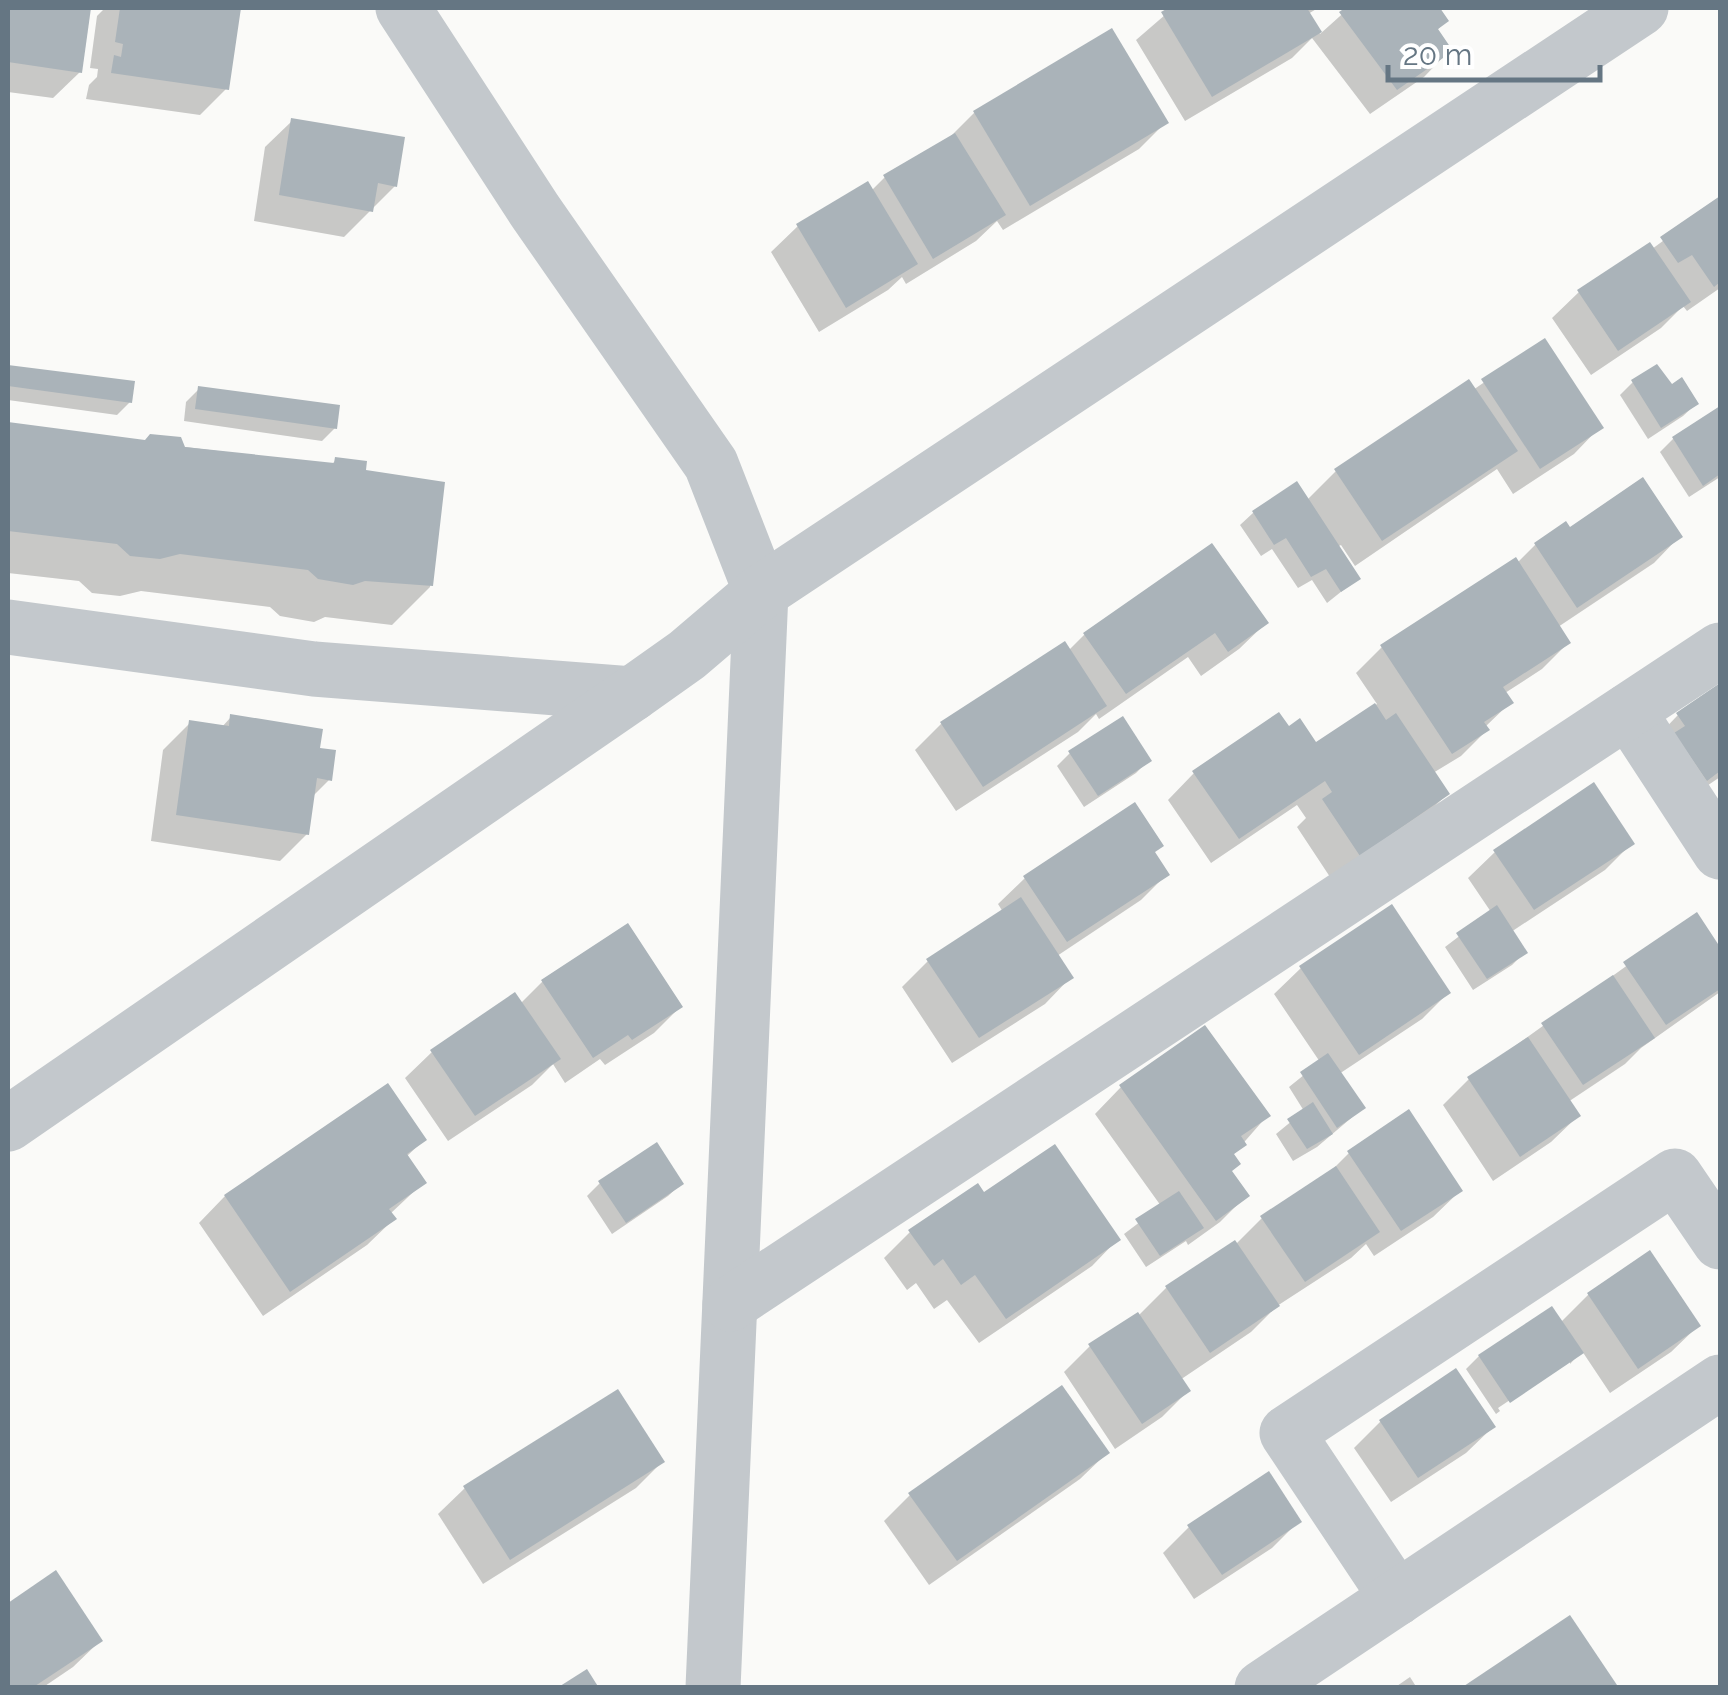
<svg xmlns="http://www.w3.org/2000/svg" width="1728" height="1695" viewBox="0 0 1728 1695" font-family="Raleway,sans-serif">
  <rect width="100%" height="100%" fill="#fafaf8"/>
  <g fill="#0003">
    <polygon points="8,8 89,8 80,72 53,98 8,92"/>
    <polygon points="105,8 239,8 226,89 200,115 86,99 89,85 97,77 98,69 90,68 97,16"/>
    <polygon points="1173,8 1318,8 1308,14 1320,34 1349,8 1437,8 1446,21 1436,31 1450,50 1424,77 1370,114 1312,38 1292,58 1185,121 1136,40"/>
    <polygon points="974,113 1165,123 1139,149 1003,230 997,221 976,241 906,284 902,277 888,290 819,332 771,252 798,226 871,191 885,177 948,139"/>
    <polygon points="292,121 395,186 344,237 254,221 265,147"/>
    <polygon points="1720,199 1720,288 1687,311 1683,306 1661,328 1591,375 1552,318 1579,292 1652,249"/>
    <polygon points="1544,341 1600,427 1574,454 1513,494 1497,469 1355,566 1341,545 1337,547 1357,579 1327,603 1312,580 1298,588 1272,549 1261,556 1240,525 1253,513 1307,500 1336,471 1473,390"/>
    <polygon points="8,368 132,384 130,402 117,415 8,400"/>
    <polygon points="1633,382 1696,404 1683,416 1648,439 1620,395"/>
    <polygon points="199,389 335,428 322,441 184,421 186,402"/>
    <polygon points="1720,409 1720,477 1689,497 1660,452 1673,439"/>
    <polygon points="8,425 331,465 336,460 363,472 442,484 430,587 392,625 325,617 314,622 280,616 270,607 141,591 120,596 92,593 79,581 8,573"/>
    <polygon points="1569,531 1680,536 1654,563 1558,627 1568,643 1542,669 1505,693 1511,702 1485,727 1487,730 1461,756 1433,773 1447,794 1421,820 1332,880 1297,827 1306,818 1297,805 1211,863 1168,800 1194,773 1288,730 1315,745 1377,704 1356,673 1382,647 1517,563 1535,545"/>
    <polygon points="1211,546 1266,623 1239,649 1201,676 1188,657 1099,719 1096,714 1078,732 956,811 915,750 941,724 1068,651 1084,635"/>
    <polygon points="1720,686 1720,777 1679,805 1652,742 1678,715"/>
    <polygon points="231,717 317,750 329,780 312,797 307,834 280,861 151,841 163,750 190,723 221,728"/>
    <polygon points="1070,753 1149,760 1136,773 1084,807 1057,766"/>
    <polygon points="1632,843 1605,870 1511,932 1525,952 1512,965 1473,990 1445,947 1491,912 1468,878 1495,852"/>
    <polygon points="1153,853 1167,874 1141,900 1057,956 1071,977 1045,1004 952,1063 902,987 928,961 1003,912 998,904 1025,878"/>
    <polygon points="1696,916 1720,952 1720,992 1641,1048 1625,1064 1568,1102 1578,1116 1551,1142 1493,1181 1443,1105 1469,1079"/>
    <polygon points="627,927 680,1007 654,1033 605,1065 600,1059 565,1083 553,1064 532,1085 448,1141 405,1078 432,1052 520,1004 542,982"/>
    <polygon points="1301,968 1448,993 1422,1019 1339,1074 1363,1108 1317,1147 1293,1161 1276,1134 1304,1111 1289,1087 1320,1062 1274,994"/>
    <polygon points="1121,1087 1267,1116 1232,1156 1230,1172 1247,1195 1220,1222 1188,1245 1186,1241 1146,1267 1124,1234 1161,1206 1095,1114"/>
    <polygon points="424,1140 406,1157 424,1182 390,1214 394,1219 367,1245 263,1316 199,1223 225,1196"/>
    <polygon points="1349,1153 1460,1191 1433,1217 1374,1256 1366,1244 1351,1258 1277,1306 1251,1332 1180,1380 1188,1391 1162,1417 1115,1449 1064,1372 1090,1346 1138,1316 1166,1288 1235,1245 1262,1218 1326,1176"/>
    <polygon points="600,1183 681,1184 668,1196 612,1234 587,1196"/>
    <polygon points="984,1196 1118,1239 1092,1266 979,1343 947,1300 934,1309 916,1283 907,1290 884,1258 910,1232"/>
    <polygon points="1649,1254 1698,1326 1671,1352 1610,1393 1582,1351 1570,1364 1570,1360 1498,1408 1500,1411 1496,1414 1466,1369 1479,1356 1560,1323 1588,1295"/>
    <polygon points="1455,1371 1493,1427 1466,1453 1391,1502 1354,1448 1380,1422"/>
    <polygon points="1107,1453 1080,1479 929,1585 884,1521 910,1495"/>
    <polygon points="662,1462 636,1488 483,1584 438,1514 465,1488"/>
    <polygon points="1299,1521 1272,1548 1194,1599 1163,1553 1189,1527"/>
    <polygon points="56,1574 100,1641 73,1667 42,1688 8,1688 8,1606"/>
    <polygon points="1410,1677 1417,1688 1394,1688"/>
  </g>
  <g fill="#aab3b9">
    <polygon points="8,8 91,8 82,73 8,62"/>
    <polygon points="120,8 241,8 229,90 111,73 114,55 121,57 123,44 115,42"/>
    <polygon points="1168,8 1307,8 1322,32 1212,97 1161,12"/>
    <polygon points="1345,8 1440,8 1449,21 1438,29 1453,51 1397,90 1339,12"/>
    <polygon points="1112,28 1169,123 1030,206 973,111"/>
    <polygon points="291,118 405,137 397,187 378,183 373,212 279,195"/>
    <polygon points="955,133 1006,215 933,259 883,175"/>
    <polygon points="868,181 918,264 846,308 796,224"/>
    <polygon points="1720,196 1720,282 1714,287 1692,255 1678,263 1660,237"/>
    <polygon points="1650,242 1691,302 1618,351 1577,290"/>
    <polygon points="1545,338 1604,428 1540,469 1481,379"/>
    <polygon points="1657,364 1672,384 1682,377 1699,404 1661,428 1631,380"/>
    <polygon points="8,365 135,381 132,403 8,386"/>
    <polygon points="1469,379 1518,451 1382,541 1334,469"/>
    <polygon points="198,386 340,405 337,429 195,409"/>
    <polygon points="1720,406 1720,474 1703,486 1672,437"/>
    <polygon points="8,422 145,440 150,434 181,437 185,447 334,463 335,457 367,461 366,470 445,482 433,586 365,581 353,585 318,579 308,570 180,554 160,559 130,556 117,544 8,531"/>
    <polygon points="1643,477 1683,537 1577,608 1534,543 1566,521 1570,527"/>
    <polygon points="1297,481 1361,579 1341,592 1326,569 1311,577 1286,538 1274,545 1252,511"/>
    <polygon points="1212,543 1269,623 1228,652 1215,633 1126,694 1083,633"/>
    <polygon points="1516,557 1571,643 1503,687 1514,703 1484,722 1490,730 1452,754 1380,645"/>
    <polygon points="1065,641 1107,706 983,787 940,722"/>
    <polygon points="1720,683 1720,771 1707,781 1674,733 1685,726 1676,713"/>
    <polygon points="1375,703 1386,720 1396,713 1450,794 1360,856 1322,799 1332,792 1325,781 1239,839 1192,771 1279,712 1289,726 1300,718 1316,742"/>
    <polygon points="230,714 323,729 320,748 336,750 332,781 317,778 309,835 176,815 189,720 229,726"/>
    <polygon points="1123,716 1152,761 1098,796 1068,751"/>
    <polygon points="1594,782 1635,844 1534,910 1493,850"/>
    <polygon points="1135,802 1164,846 1155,852 1170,875 1067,942 1023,876"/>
    <polygon points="1021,897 1074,978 979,1038 926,959"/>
    <polygon points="1392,904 1451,993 1359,1055 1299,966"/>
    <polygon points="1497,905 1528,953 1487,979 1456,933"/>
    <polygon points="1697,912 1720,947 1720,989 1666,1025 1623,962"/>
    <polygon points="628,923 683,1007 632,1040 628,1035 593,1058 541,980"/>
    <polygon points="1613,975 1655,1038 1583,1085 1541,1023"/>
    <polygon points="515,992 561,1059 475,1116 430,1050"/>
    <polygon points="1205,1025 1271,1116 1241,1136 1247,1145 1234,1154 1241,1164 1232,1171 1250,1196 1216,1221 1119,1085"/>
    <polygon points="1528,1037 1581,1116 1520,1157 1467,1077"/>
    <polygon points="1328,1053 1366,1108 1337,1128 1300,1072"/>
    <polygon points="388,1083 427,1140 407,1154 427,1183 389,1209 397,1219 290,1292 224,1195"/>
    <polygon points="1313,1102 1333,1134 1307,1149 1287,1119"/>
    <polygon points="1409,1109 1463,1191 1401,1231 1347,1151"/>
    <polygon points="657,1142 684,1184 626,1223 598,1181"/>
    <polygon points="1055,1144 1121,1240 1006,1319 975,1275 961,1285 943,1259 934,1266 908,1230 978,1183 984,1192"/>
    <polygon points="1336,1166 1380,1232 1305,1282 1260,1216"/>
    <polygon points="1179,1191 1204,1228 1160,1256 1135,1219"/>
    <polygon points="1235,1240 1280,1306 1210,1353 1165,1286"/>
    <polygon points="1650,1250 1701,1326 1638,1369 1587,1293"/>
    <polygon points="1552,1306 1584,1353 1510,1403 1478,1355"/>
    <polygon points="1138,1312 1191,1391 1142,1424 1088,1344"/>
    <polygon points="1456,1368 1496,1427 1418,1478 1379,1420"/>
    <polygon points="1062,1385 1110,1453 957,1561 908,1493"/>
    <polygon points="618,1389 665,1462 510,1560 463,1486"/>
    <polygon points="1269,1471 1302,1522 1222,1575 1187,1525"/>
    <polygon points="56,1570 103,1641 32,1688 8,1688 8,1603"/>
    <polygon points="1570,1615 1619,1688 1461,1688"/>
    <polygon points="587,1669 599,1688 557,1688"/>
  </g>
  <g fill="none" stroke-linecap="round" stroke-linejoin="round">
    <g stroke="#c3c8cc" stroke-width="55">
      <polyline points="403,8 535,211 711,464 761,592 713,1688"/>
      <polyline points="8,627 314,669 632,694"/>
      <polyline points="1628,711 1720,852"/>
      <polyline points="8,1124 632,694 687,655 761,592 1641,8"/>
      <polyline points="730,1304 1720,650"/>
      <polyline points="1397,1598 1287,1433 1675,1176 1720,1242"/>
      <polyline points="1262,1688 1720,1382"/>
    </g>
  </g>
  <rect width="1728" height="1695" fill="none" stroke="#657683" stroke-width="20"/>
  <path d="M1388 65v15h212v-15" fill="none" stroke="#657683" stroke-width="5"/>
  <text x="1403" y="65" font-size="30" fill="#657683" stroke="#ffffff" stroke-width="8" paint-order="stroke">20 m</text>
</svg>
